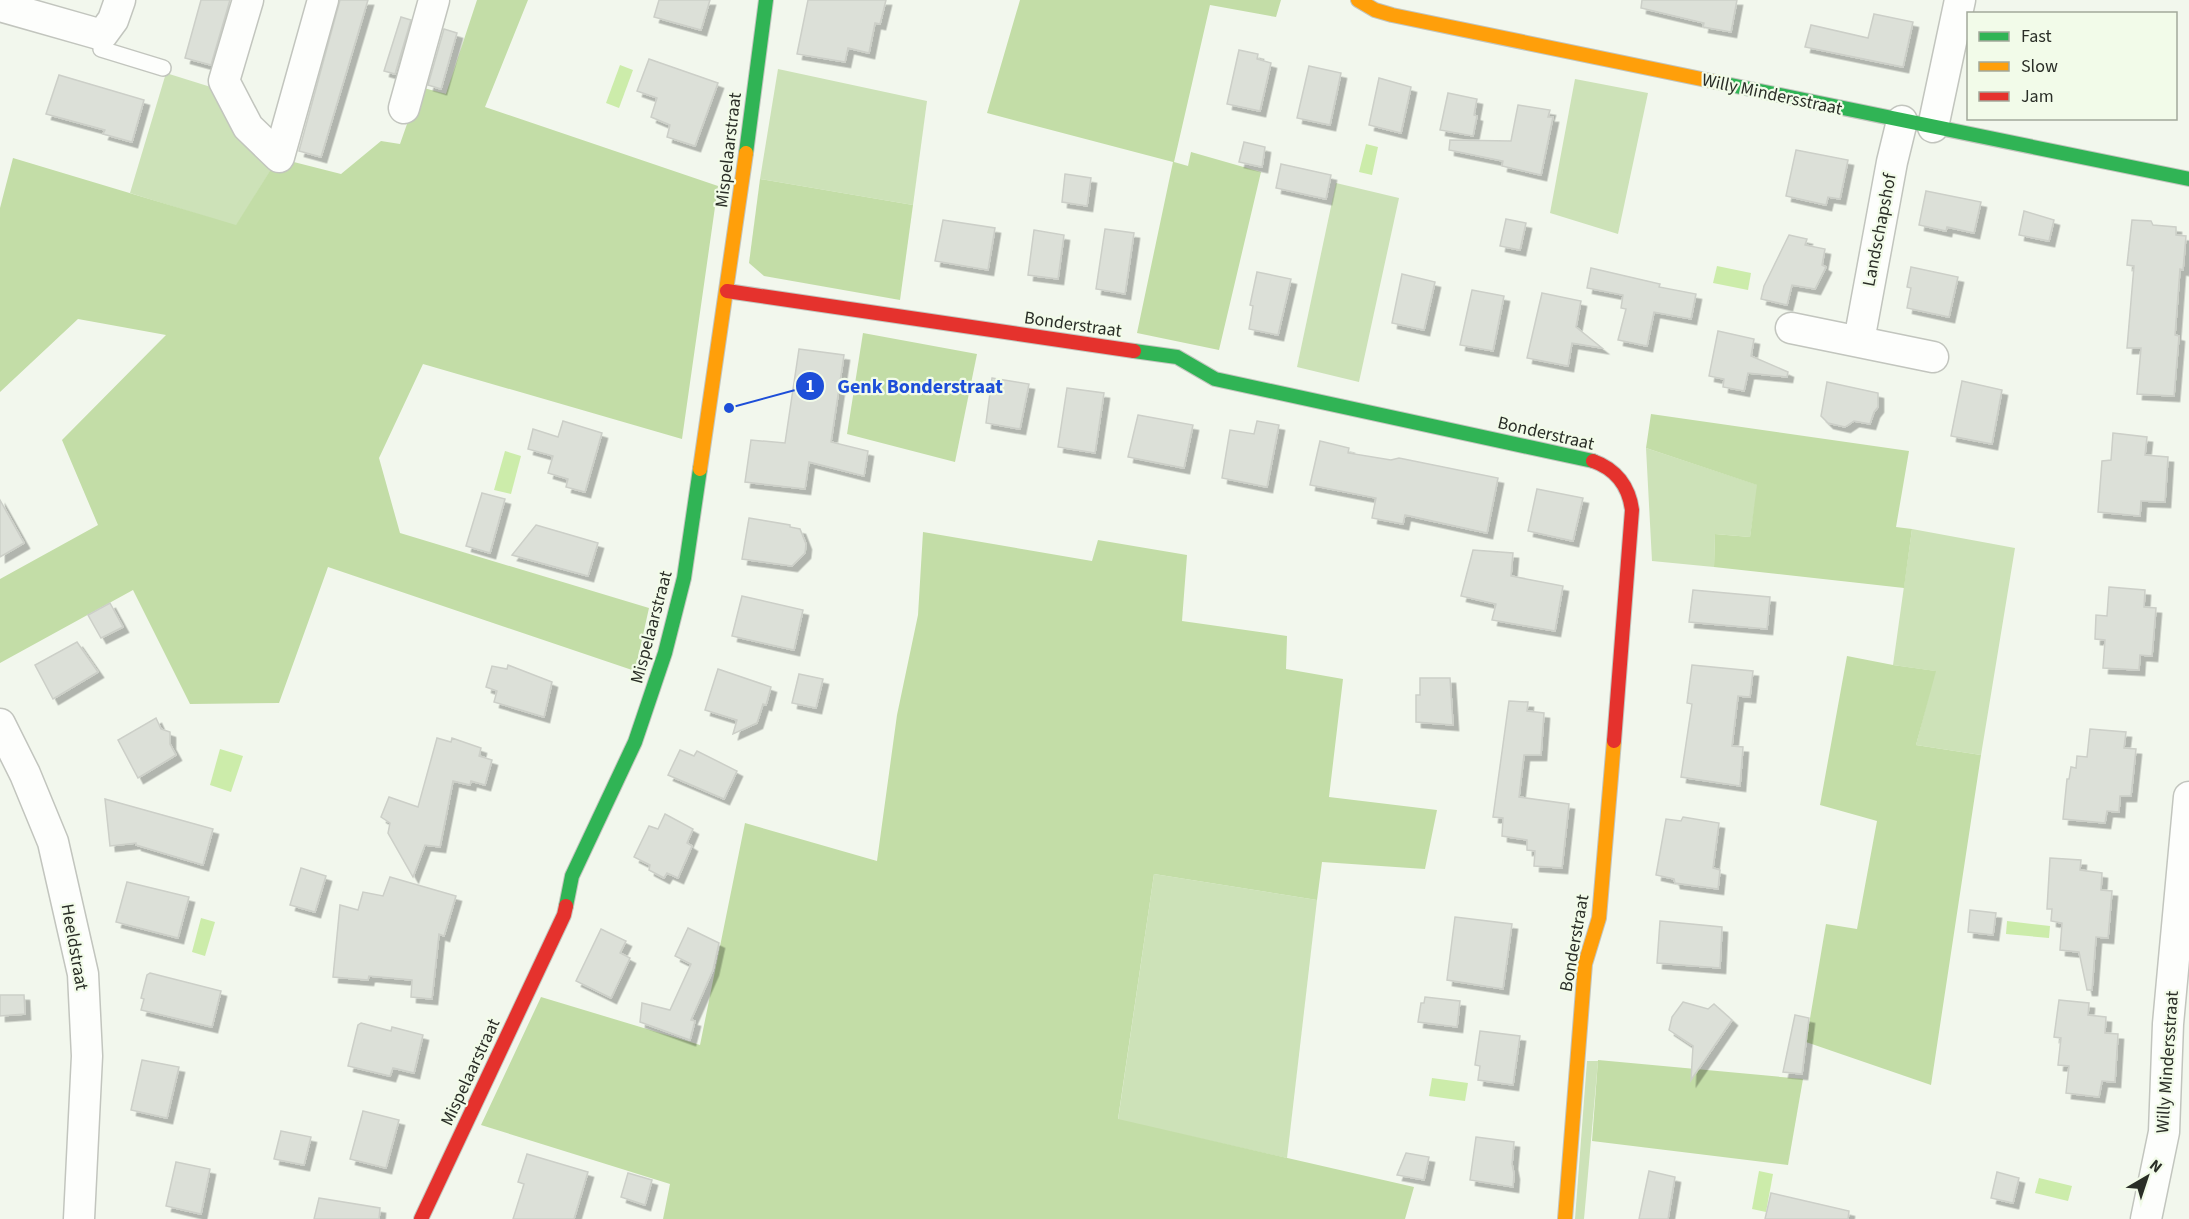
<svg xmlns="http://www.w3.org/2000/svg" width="2189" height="1219" viewBox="0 0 2189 1219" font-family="'Source Sans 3',sans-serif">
  <defs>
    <filter id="shadow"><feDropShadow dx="5.5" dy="5.5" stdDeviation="0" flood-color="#0004"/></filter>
  </defs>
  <rect width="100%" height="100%" fill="#f2f7ed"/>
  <g fill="#cde2b8">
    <polygon points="778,69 927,101 913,205 760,179"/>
    <polygon points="166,73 230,93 279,157 236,226 130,193"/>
    <polygon points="1575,79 1648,93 1618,234 1550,213"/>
    <polygon points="1336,183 1399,198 1359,382 1297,367"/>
    <polygon points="1646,448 1758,485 1750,537 1715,534 1714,567 1652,561"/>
    <polygon points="1912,529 2015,548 1981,755 1916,745 1935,671 1893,665"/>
    <polygon points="1154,874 1317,900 1287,1158 1118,1120"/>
    <polygon points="1587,1061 1598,1061 1584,1219 1575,1219"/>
  </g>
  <g fill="#c3dda7">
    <polygon points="477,0 528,0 485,107 718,186 682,439 423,364 379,458 400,533 649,608 635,671 328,567 279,703 190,704 133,590 0,663 0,579 98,525 62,440 166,335 78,319 0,392 0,208 13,158 236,225 278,158 341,174 381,141 400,144 420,87 446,94"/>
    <polygon points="1020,0 1281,0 1276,17 1210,5 1174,162 1188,166 1191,152 1261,172 1219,350 1137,333 1173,162 987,113"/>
    <polygon points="760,179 913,205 900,300 764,276 749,263"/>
    <polygon points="863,333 977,354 955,462 847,434"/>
    <polygon points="1651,414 1909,451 1896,527 1912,529 1904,588 1714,567 1715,534 1750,537 1757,485 1646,448"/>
    <polygon points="923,532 1092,561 1098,540 1187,555 1182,621 1287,636 1286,669 1343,679 1329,797 1437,810 1425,869 1322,862 1317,900 1154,874 1118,1119 1414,1187 1405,1219 663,1219 670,1184 481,1125 541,997 700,1045 745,823 877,861 897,715 918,615"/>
    <polygon points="1847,656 1893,665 1936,671 1916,745 1981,755 1931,1085 1806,1042 1826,924 1857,929 1877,821 1820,805"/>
    <polygon points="1598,1060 1803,1079 1788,1165 1592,1141"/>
  </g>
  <g fill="#ccecaa">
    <polygon points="620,65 633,70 619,108 606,103"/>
    <polygon points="1366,144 1378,147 1372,175 1359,172"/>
    <polygon points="1717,266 1751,273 1748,290 1713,283"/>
    <polygon points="505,451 521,456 511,494 494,490"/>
    <polygon points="220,749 243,756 231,792 210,785"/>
    <polygon points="201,918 215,922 205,956 192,952"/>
    <polygon points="2007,921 2050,926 2049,938 2006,934"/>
    <polygon points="1432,1078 1468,1083 1465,1101 1429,1096"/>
    <polygon points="1759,1171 1773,1174 1766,1212 1752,1209"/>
    <polygon points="2039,1178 2072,1186 2068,1201 2035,1193"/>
  </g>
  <g fill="#dce0d8" stroke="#cccfc8" stroke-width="1.5" filter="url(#shadow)">
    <polygon points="201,0 230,0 211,65 185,58"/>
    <polygon points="340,0 368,0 321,157 299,151"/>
    <polygon points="659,0 710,0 701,30 654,17"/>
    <polygon points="808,0 886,0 880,24 875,23 869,53 848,48 845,62 797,54"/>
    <polygon points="1642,0 1737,0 1731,32 1703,27 1704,23 1641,8"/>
    <polygon points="1874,14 1913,22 1903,67 1805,47 1811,25 1868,38"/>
    <polygon points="401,17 411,20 395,74 384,71"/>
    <polygon points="444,29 457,33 441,89 428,85"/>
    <polygon points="1239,50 1258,54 1257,59 1271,63 1260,111 1227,104"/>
    <polygon points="649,59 718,83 695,146 667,137 670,125 651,117 657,98 637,91"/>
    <polygon points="1309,66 1341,73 1330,125 1297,118"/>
    <polygon points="59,75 144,100 132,142 103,134 105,130 46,114"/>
    <polygon points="1379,78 1411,87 1401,133 1369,125"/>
    <polygon points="1448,93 1477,99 1474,115 1477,116 1473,136 1440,130"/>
    <polygon points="1518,105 1550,110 1548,117 1553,117 1541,175 1502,166 1503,161 1449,150 1450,140 1511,141"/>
    <polygon points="1244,142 1265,147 1262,167 1239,162"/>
    <polygon points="1796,150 1848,160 1840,199 1828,197 1826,205 1786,196"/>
    <polygon points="1281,164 1331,175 1326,199 1276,188"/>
    <polygon points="1065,174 1091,178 1087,206 1062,202"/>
    <polygon points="1926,191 1981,202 1974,233 1947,227 1946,231 1919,225"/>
    <polygon points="2024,211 2054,220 2049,241 2019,235"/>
    <polygon points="1506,219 1526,223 1520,250 1500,246"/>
    <polygon points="943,220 995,228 988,270 935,261"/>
    <polygon points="2132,220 2151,221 2153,225 2176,227 2176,235 2186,236 2183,270 2180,269 2175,335 2179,336 2174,396 2137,394 2141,348 2127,348 2134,266 2127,265"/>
    <polygon points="1105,229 1134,233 1125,294 1096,289"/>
    <polygon points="1034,230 1064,235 1058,279 1028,275"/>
    <polygon points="1789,235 1807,239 1805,245 1825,249 1822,265 1826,267 1815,289 1792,285 1787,305 1761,299 1764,286"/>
    <polygon points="1911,267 1958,277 1949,317 1907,308 1911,288 1907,287"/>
    <polygon points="1591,268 1660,284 1659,287 1696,294 1691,319 1654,312 1647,346 1618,340 1626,309 1621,308 1623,295 1587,288"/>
    <polygon points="1257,272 1291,279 1278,335 1249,329 1253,306 1250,305"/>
    <polygon points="1402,274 1435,282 1424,330 1392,323"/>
    <polygon points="1472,290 1504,296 1493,351 1460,345"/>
    <polygon points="1542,293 1581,301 1576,327 1602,348 1572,343 1568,366 1527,358"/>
    <polygon points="1718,331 1754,339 1751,356 1788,372 1787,377 1748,373 1744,391 1723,387 1724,379 1709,376"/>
    <polygon points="799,349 844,355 831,442 868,451 864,476 809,462 805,489 745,482 751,440 785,443"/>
    <polygon points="992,378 1029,384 1020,429 986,423"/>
    <polygon points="1962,381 2002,390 1992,444 1951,436"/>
    <polygon points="1827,382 1878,393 1878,407 1874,412 1870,424 1854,421 1845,427 1828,423 1821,416"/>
    <polygon points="1067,388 1104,393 1095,453 1058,447"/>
    <polygon points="1138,415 1193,425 1184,468 1128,457"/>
    <polygon points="563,421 602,433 585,492 566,487 568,479 548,473 553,456 528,449 533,429 558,437"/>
    <polygon points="1257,421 1279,425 1267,487 1222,478 1230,430 1254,434"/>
    <polygon points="2113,433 2147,437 2145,455 2168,457 2165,502 2141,501 2140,516 2098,512 2102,461 2111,460"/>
    <polygon points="1320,441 1349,448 1348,453 1391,460 1399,458 1498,478 1487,533 1405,515 1403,524 1372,518 1376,498 1310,485"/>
    <polygon points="1537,489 1583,498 1573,541 1528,531"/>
    <polygon points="482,493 505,499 490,553 466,546"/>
    <polygon points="0,500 24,543 0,557"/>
    <polygon points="749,518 790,525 790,527 800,529 806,544 805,553 792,566 742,559"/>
    <polygon points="536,525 598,543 588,576 512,555"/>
    <polygon points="1473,550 1513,553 1511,576 1563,586 1555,631 1492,620 1496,604 1461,596"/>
    <polygon points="2109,587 2145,590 2144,607 2156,608 2152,656 2140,655 2139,670 2103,668 2105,640 2095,639 2096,615 2107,616"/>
    <polygon points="1693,590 1770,597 1767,629 1689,622"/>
    <polygon points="742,596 803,610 794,650 732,636"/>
    <polygon points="110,603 123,627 101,638 88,615"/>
    <polygon points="77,642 98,672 53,699 35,665"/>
    <polygon points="508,665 552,682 544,717 494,702 497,691 486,687 492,666 507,669"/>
    <polygon points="1692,665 1753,671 1750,697 1738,696 1732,746 1743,747 1740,786 1681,777 1692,704 1687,703"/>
    <polygon points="718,669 771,687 766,705 763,704 757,723 733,734 737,720 705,710"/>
    <polygon points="799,674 823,679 816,708 792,703"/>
    <polygon points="1420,678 1450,678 1453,725 1416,722 1416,695 1420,695"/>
    <polygon points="1509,701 1528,702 1527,711 1544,713 1541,755 1524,755 1519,797 1569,804 1562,868 1534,866 1535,851 1527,850 1527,840 1502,836 1503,818 1493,817"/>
    <polygon points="156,718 161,729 170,732 170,744 176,755 138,778 118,740"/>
    <polygon points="2090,729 2126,732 2124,748 2136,749 2131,796 2120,796 2119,812 2107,811 2105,823 2063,819 2067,779 2069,779 2071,767 2076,768 2077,756 2087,757"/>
    <polygon points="437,738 451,742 452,738 481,748 479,756 492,760 485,785 471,781 470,785 453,781 440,847 425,845 413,877 388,833 390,823 381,817 389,797 418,807"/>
    <polygon points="680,750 694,756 697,751 737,771 724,799 668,775"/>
    <polygon points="105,799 213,829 203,865 136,845 136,843 110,846"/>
    <polygon points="665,814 693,829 687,843 692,846 678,878 667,873 664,878 649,870 650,865 634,857 649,826 658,829"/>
    <polygon points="1683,817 1719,823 1713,868 1720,870 1718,889 1675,883 1674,879 1656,875 1666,819 1681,821"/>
    <polygon points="2050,858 2081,860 2080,870 2102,873 2101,890 2112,891 2108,938 2096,937 2092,990 2087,990 2079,952 2060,950 2062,923 2051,921 2052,909 2047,909"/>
    <polygon points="301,868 326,876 315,912 290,905"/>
    <polygon points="390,877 456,896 444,936 439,934 432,999 411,997 412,980 369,976 368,980 333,977 340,905 358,910 363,892 383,896"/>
    <polygon points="127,882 189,897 178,938 116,922"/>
    <polygon points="1970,910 1996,913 1993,935 1968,932"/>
    <polygon points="1455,917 1512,924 1503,989 1447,980"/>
    <polygon points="1660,921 1722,927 1720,968 1657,963"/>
    <polygon points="688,928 719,943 713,970 691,1020 695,1021 690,1040 640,1022 642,1003 670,1010 691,964 675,956"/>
    <polygon points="601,929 626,941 620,953 630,958 611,998 576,981"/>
    <polygon points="150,973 221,991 212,1027 141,1010 144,999 141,998 147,975"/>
    <polygon points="0,995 24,995 25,1014 0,1016"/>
    <polygon points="1425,997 1460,1001 1457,1027 1418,1022 1421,1003 1424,1003"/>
    <polygon points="2059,1000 2089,1003 2088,1015 2106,1017 2105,1033 2118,1034 2115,1082 2102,1081 2099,1097 2066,1093 2069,1066 2058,1065 2061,1038 2054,1037"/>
    <polygon points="1683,1002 1708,1009 1714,1004 1732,1020 1691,1080 1693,1046 1669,1030 1672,1017"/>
    <polygon points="1795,1015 1809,1018 1802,1074 1783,1072"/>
    <polygon points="361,1023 391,1031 392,1027 423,1035 414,1073 393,1068 390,1076 348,1066 358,1025"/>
    <polygon points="1480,1031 1520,1036 1513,1085 1478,1080 1480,1066 1475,1065"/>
    <polygon points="142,1060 179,1067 167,1118 131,1110"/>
    <polygon points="363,1111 399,1120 386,1168 350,1159"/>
    <polygon points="281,1131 311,1137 304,1165 274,1159"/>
    <polygon points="1476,1137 1514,1142 1512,1164 1514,1174 1513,1187 1470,1180"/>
    <polygon points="1406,1153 1429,1157 1424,1180 1397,1175"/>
    <polygon points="527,1154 588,1172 574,1219 513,1219 524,1184 518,1182"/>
    <polygon points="176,1162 210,1169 201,1214 166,1206"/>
    <polygon points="1649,1171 1675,1177 1668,1219 1639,1219"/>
    <polygon points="1997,1172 2019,1178 2013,1203 1991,1198"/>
    <polygon points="628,1173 652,1180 645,1205 621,1197"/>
    <polygon points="1771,1193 1849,1211 1848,1219 1765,1219"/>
    <polygon points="319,1198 380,1208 379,1219 314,1219"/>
  </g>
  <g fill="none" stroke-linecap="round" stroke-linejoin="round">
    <defs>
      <polyline id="lane" points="102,35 101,49 163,68"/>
      <g id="street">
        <polyline points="248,0 224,81 248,127 279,157 323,0"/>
        <polyline points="0,6 102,35 113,20 120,0"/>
        <polyline points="404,108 434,0"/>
        <polyline points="1933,127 1960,0"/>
        <polyline points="1791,328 1933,357"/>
        <polyline points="1859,341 1892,162 1902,121"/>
        <polyline points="0,724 25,774 53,842 83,974 87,1056 79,1219"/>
        <polyline points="2146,1219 2164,1132 2168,1024 2189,797"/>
      </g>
      <g id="fast">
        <polyline points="1716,82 2189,179"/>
        <polyline points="746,153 766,0"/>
        <polyline points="1134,351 1177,357 1215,379 1593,461"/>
        <polyline points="566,906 572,876 635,742 665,653 684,578 700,469"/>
      </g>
      <g id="slow">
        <polyline points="1358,0 1375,10 1392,15 1716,82"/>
        <polyline points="700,469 746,153"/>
        <polyline points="1565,1219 1585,964 1599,918 1614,741"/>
      </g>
      <g id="jam">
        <polyline points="727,291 1134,351"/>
        <path d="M1593,461C1616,469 1629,487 1632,510L1614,741"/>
        <polyline points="421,1219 564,915 566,906"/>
      </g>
    </defs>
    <use href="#lane" stroke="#c2c5be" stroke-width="18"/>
    <use href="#street" stroke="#c2c5be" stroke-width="33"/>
    <use href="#fast" stroke="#c2c5be" stroke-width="16"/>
    <use href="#slow" stroke="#c2c5be" stroke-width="16"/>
    <use href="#jam" stroke="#c2c5be" stroke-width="16"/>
    <use href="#lane" stroke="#fdfefc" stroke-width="15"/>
    <use href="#street" stroke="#fdfefc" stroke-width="30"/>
    <use href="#fast" stroke="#30b455" stroke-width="14"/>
    <use href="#slow" stroke="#ff9f0a" stroke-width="14"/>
    <use href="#jam" stroke="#e5322d" stroke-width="14"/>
  </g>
  <g text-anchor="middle" stroke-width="4.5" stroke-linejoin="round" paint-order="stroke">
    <g font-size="18" fill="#2a2e27" stroke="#f2fbe9">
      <text transform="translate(1772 94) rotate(12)" y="6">Willy Mindersstraat</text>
      <text transform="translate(728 150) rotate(-83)" y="6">Mispelaarstraat</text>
      <text transform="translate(1879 230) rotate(-79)" y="6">Landschapshof</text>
      <text transform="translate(1073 324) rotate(8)" y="6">Bonderstraat</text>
      <text transform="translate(1546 433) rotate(13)" y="6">Bonderstraat</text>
      <text transform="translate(651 627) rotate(-75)" y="6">Mispelaarstraat</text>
      <text transform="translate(1574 943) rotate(-80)" y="6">Bonderstraat</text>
      <text transform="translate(75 947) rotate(80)" y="6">Heeldstraat</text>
      <text transform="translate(2167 1062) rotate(-86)" y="6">Willy Mindersstraat</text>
      <text transform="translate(470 1072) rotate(-65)" y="6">Mispelaarstraat</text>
    </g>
  </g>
  <path fill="none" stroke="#1d4ed8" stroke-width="2" d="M729 408L810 386"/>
  <g fill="#1d4ed8" stroke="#f2fbe9" stroke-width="2">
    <circle cx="729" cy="408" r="6"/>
    <circle cx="810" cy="386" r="15"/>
  </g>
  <g font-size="18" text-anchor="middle" font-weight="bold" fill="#fff">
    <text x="810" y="392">1</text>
  </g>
  <g font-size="20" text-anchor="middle" font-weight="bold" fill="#1d4ed8" stroke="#f2fbe9" stroke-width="4.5" stroke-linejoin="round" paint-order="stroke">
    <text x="920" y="393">Genk Bonderstraat</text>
  </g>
  <rect x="1967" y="12" width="210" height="108" fill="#f2fbe9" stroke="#a2a99b" stroke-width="1.5"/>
  <rect x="1979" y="32" width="30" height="9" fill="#30b455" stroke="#a2a99b" stroke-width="1.5"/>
  <text x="2021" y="42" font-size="18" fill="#2a2e27">Fast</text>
  <rect x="1979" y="62" width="30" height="9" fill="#ff9f0a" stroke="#a2a99b" stroke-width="1.5"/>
  <text x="2021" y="72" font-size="18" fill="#2a2e27">Slow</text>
  <rect x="1979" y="92" width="30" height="9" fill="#e5322d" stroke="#a2a99b" stroke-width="1.5"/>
  <text x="2021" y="102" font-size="18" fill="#2a2e27">Jam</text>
  <g transform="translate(2147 1177) rotate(39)" stroke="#f2fbe9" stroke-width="4.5" paint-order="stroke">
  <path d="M0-4.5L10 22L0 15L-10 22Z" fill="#2a2e27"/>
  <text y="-9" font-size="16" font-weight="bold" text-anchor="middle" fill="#2a2e27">N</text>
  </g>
</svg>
